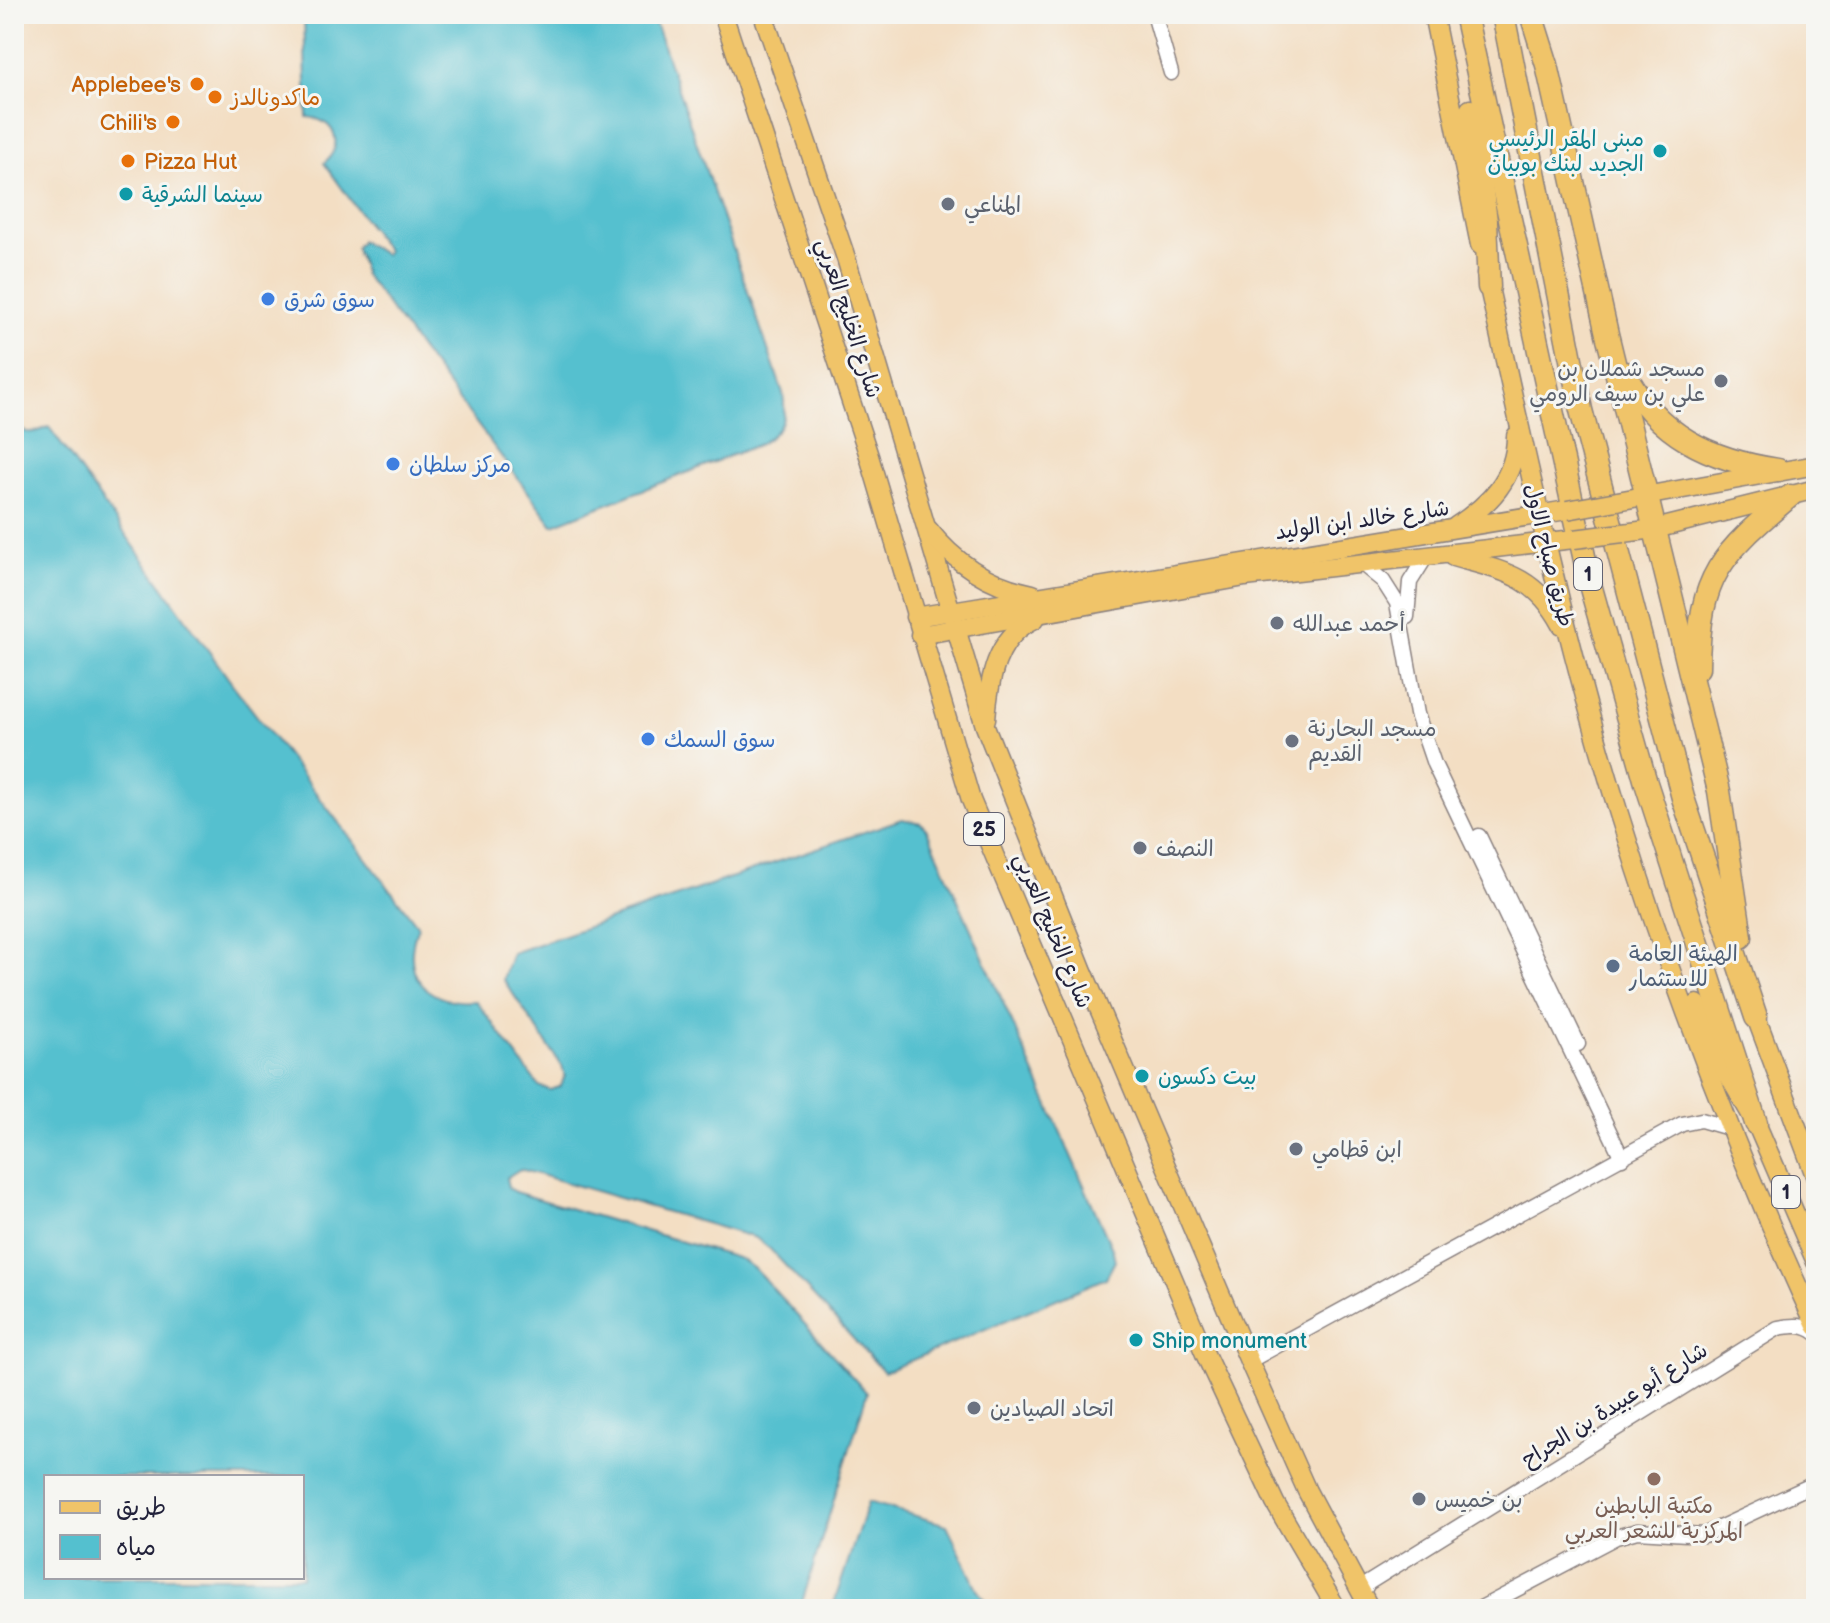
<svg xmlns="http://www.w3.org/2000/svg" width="1830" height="1623" viewBox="0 0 1830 1623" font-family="'Balsamiq Sans','Playpen Sans Arabic',sans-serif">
  <rect width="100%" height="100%" fill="#f6f6f2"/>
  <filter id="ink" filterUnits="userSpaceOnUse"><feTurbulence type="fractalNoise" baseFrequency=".0125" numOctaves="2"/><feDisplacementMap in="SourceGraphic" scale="16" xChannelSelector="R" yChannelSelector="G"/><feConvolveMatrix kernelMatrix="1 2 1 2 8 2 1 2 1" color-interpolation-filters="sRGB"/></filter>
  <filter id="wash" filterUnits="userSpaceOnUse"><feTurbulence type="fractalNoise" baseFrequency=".006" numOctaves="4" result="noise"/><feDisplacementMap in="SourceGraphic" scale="32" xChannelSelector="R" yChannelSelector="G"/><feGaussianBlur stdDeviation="1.8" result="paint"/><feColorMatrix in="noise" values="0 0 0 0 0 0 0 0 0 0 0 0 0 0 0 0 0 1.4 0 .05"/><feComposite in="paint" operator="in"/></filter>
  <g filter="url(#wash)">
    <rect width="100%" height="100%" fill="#f3dec3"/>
    <g fill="#54c0cf" stroke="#3b7185" stroke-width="2" fill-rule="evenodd">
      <path d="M304,14H652L783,393C787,419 782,430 760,444L553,525L364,274L356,247L361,241L385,255L387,251L324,163C346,144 334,119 307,117Z"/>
      <path d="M14,424C23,436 36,433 49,427L233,685L418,926C400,974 424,1005 476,1001L539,1086L550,1090L560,1087L565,1076L562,1066L503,979L512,953L902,819L921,823L927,830L1113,1251L1115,1261L1106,1278L884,1372L770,1249L756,1238L520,1169L506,1178L508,1187L515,1192L740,1259L756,1270L867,1393L800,1609H14ZM46,1477H302V1577H46Z"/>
      <polygon points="868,1502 947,1525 978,1591 992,1609 832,1609"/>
    </g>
  </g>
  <g filter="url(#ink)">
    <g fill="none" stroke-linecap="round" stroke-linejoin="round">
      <defs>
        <g id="minor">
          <polyline points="1154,14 1171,73"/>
          <polyline points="1361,563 1383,581 1397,603 1417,714 1434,764 1622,1158"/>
          <polyline points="1407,617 1410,582 1427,555"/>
          <polyline points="1479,836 1578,1044"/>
          <polyline points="1249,1361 1682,1124 1701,1120 1729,1128"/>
          <path d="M1362,1594L1368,1583L1778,1328C1792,1325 1805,1324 1816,1333"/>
          <polyline points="1479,1609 1616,1537 1637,1531 1704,1535 1816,1483"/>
        </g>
        <g id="major">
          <polyline points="723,14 869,456 971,800 1205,1354 1275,1503 1337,1609"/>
          <polyline points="763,14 846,258 985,726 1083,971 1249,1361 1307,1491 1370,1609"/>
          <polyline points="1433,14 1480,245"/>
          <path d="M1486,274C1526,455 1564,637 1619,814C1673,989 1739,1160 1816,1326"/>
          <polyline points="1617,501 1816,465"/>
          <path d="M1456,526C1489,505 1516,478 1516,436"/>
          <path d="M928,529C955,563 990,586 1033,594"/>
          <polyline points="1623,533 1655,529 1816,489"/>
          <path d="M1453,557C1503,571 1535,575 1562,625"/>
          <polyline points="915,617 1567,510"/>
          <polyline points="920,635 1245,577 1574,539"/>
          <path d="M986,719C989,681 995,637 1035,619"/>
          <polyline points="1697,1004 1721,1063 1756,1123 1816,1262"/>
          <polyline points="1756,1017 1816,1178"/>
        </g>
        <g id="highway">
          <polyline points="1465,14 1591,588 1646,783 1756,1123"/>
          <polyline points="1503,14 1581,410 1683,798 1756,1017"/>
          <polyline points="1531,14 1547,65 1607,334 1719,791 1741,937"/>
          <polyline points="1471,111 1486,221 1489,287"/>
          <path d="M1625,373C1657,436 1711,460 1778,470"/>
          <path d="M1698,668C1699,574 1721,555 1790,496"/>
        </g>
      </defs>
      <use href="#minor" stroke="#8a807f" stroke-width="17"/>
      <use href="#major" stroke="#8a807f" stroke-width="21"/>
      <use href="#highway" stroke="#8a807f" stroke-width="25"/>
      <use href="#minor" stroke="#fff" stroke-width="14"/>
      <use href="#major" stroke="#f0c469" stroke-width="18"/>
      <use href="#highway" stroke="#f0c469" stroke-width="22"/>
      <defs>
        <g id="major-bridge">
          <polyline points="1567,510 1617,501"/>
          <polyline points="1574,539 1623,533"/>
        </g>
      </defs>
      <use href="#major-bridge" stroke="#8a807f" stroke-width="21" stroke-linecap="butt"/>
      <use href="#major-bridge" stroke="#f0c469" stroke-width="18"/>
    </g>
  </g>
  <g fill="#e8710a" stroke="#f6f6f2" stroke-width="3">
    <circle cx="197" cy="84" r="8"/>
    <circle cx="215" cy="97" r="8"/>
    <circle cx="173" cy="122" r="8"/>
    <circle cx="128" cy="161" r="8"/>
  </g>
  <g fill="#0f9aa8" stroke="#f6f6f2" stroke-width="3">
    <circle cx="1660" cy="151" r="8"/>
    <circle cx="126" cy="194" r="8"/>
    <circle cx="1142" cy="1076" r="8"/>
    <circle cx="1136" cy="1340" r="8"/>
  </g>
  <g fill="#6b7280" stroke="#f6f6f2" stroke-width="3">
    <circle cx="948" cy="204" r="8"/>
    <circle cx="1721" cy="381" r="8"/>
    <circle cx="1277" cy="623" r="8"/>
    <circle cx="1292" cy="741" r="8"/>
    <circle cx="1140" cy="848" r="8"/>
    <circle cx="1296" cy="1149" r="8"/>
    <circle cx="974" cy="1408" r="8"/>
    <circle cx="1419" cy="1499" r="8"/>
  </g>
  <g fill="#3f7fe0" stroke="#f6f6f2" stroke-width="3">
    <circle cx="268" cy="299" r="8"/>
    <circle cx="393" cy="464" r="8"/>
    <circle cx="648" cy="739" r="8"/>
  </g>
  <circle fill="#5c6f8a" stroke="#f6f6f2" stroke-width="3" cx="1613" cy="966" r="8"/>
  <circle fill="#8d6e63" stroke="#f6f6f2" stroke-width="3" cx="1654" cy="1479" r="8"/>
  <g text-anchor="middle" stroke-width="6" stroke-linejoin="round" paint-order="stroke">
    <g fill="#f6f6f2" stroke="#626272" stroke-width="2">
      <rect x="1574" y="558" width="28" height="32" rx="6"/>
      <rect x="964" y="813" width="40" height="32" rx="6"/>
      <rect x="1772" y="1176" width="28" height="32" rx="6"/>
    </g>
    <g font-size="20" font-weight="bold" fill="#22223b">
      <text x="1588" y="581">1</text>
      <text x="984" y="836">25</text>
      <text x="1786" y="1199">1</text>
    </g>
    <g font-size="22" fill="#c56008" stroke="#f6f6f2" text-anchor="end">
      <text x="181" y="92">Applebee's</text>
      <text x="231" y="105" text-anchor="start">ماكدونالدز</text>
      <text x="157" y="130">Chili's</text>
      <text x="144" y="169" text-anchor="start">Pizza Hut</text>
    </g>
    <g font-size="22" fill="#0d838f" stroke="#f6f6f2" text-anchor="start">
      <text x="1644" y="146" text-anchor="end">مبنى المقر الرئيسي<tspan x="1644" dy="25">الجديد لبنك بوبيان</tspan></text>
      <text x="142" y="202">سينما الشرقية</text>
      <text x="1158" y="1084">بيت دكسون</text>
      <text x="1152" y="1348">Ship monument</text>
    </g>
    <g font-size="22" fill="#5b616d" stroke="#f6f6f2" text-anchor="start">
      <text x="964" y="212">المناعي</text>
      <text x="1705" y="376" text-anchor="end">مسجد شملان بن<tspan x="1705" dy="25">علي بن سيف الرومي</tspan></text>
      <text x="1293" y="631">أحمد عبدالله</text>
      <text x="1308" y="736">مسجد البحارنة<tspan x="1308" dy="25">القديم</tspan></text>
      <text x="1156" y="856">النصف</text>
      <text x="1312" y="1157">ابن قطامي</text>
      <text x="990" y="1416">اتحاد الصيادين</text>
      <text x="1435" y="1507">بن خميس</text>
    </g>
    <g font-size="22" fill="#366cbe" stroke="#f6f6f2" text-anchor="start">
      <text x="284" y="307">سوق شرق</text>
      <text x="409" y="472">مركز سلطان</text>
      <text x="664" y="747">سوق السمك</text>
    </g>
    <g font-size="22" fill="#22223b" stroke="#f6f6f2">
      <text transform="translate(850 318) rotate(72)" y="8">شارع الخليج العربي</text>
      <text transform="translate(1362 519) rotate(-8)" y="8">شارع خالد ابن الوليد</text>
      <text transform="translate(1550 555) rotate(76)" y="8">طريق صباح الاول</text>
      <text transform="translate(1054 930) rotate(67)" y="8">شارع الخليج العربي</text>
      <text transform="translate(1614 1404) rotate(-32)" y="8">شارع أبو عبيدة بن الجراح</text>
    </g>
    <g font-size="22" fill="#4e5e75" stroke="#f6f6f2" text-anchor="start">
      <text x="1629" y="961">الهيئة العامة<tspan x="1629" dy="25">للاستثمار</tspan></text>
    </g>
    <g font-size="22" fill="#785e54" stroke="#f6f6f2">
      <text x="1654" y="1513">مكتبة البابطين<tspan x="1654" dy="25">المركزية للشعر العربي</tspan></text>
    </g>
  </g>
  <rect width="1830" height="1623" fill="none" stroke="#f6f6f2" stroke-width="48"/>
  <rect x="44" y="1475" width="260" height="104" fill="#f6f6f2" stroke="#a1a1a9" stroke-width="2"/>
  <rect x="60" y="1501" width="40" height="12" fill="#f0c469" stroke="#a1a1a9" stroke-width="2"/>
  <text x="116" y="1515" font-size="24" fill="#22223b">طريق</text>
  <rect x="60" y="1535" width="40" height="24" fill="#54c0cf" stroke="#a1a1a9" stroke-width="2"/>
  <text x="116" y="1555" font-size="24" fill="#22223b">مياه</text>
</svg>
